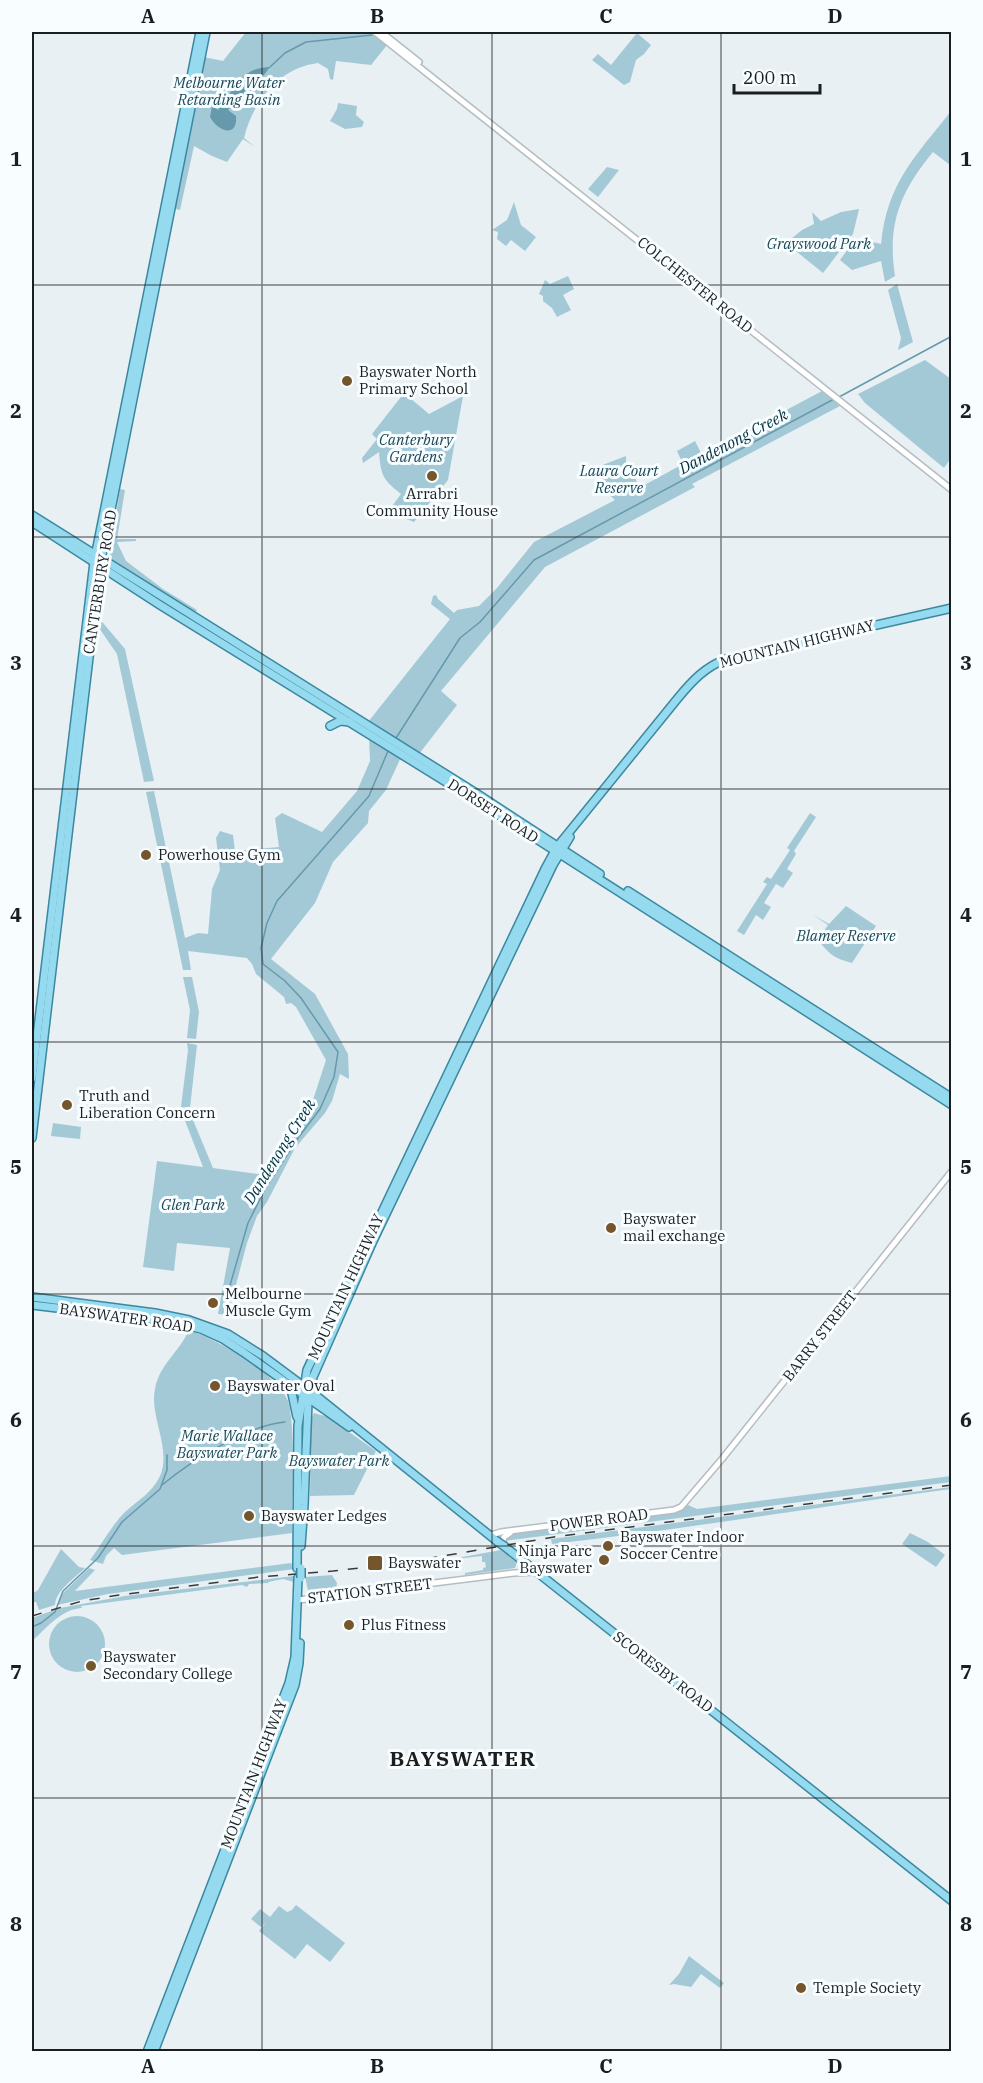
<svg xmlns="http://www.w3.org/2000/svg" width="983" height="2083" viewBox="0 0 983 2083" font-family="'IBM Plex Serif',serif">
  <rect width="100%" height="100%" fill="#e8f0f3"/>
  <g fill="#a3c9d7">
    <path d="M246,32H369L387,45L371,65L336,61L333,80L330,79L328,69L318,63C279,68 253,101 244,138L255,147L243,139L227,162L212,156L194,146L180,210L176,209L175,206L204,57L223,61Z"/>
    <polygon points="637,33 651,45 644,54 636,60 630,82 624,85 592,60 598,54 611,65"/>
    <polygon points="338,103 357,106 356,115 364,122 362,127 345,129 330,121 337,109"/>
    <path d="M951,111V163L950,165L933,152C900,192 887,224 895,276L885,282L881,261L852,270L840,260L856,238L881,244C887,183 915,157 951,111Z"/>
    <polygon points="607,167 619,170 598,197 588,189"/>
    <polygon points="514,202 521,225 536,237 525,251 511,240 506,246 497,239 498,232 492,230 507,220"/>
    <polygon points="859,209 853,234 823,273 786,243 802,230 814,224 812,212 821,221 841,212"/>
    <polygon points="568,276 574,289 563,295 571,310 557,317 552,308 543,301 543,296 539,294 545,280 550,284"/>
    <polygon points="897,284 913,342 898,350 901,338 888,290"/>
    <polygon points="925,360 951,379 951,458 944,468 865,403 858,394"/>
    <polygon points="822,391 840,406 692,484 695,487 545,567 441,691 457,705 419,754 368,722 450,619 431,604 433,596 436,595 438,599 454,613 457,610 479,606 497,588 534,542 615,500 603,489 604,484 600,482 600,466 626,456 626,466 632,469 639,488 683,464 677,451 695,441 702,455"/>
    <path d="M404,393L429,414L463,396L448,480L414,522L404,518L390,509L401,494C383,479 381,477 379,452L363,463L362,458L377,439L372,434Z"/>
    <polygon points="120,489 125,490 117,539 136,539 136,541 117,542 126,561 163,589 197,610 195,613 192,613 110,561 110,554"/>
    <polygon points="98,617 125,649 154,781 144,782 117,654 97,625"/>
    <polygon points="369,736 402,755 386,790 369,811 368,823 333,862 315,903 271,959 315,994 348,1054 349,1079 340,1074 332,1101 325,1113 295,1148 267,1202 257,1216 247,1243 228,1315 218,1314 230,1248 177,1243 174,1271 143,1267 157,1161 203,1167 182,1113 191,1115 213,1168 265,1175 282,1139 305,1116 312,1103 326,1060 296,1007 291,1003 286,1004 284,997 256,974 252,964 247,958 188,951 191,970 183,970 146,792 154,791 185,938 198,933 208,934 212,889 220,870 216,838 220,831 233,835 235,851 279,847 275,818 282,813 322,832 357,791 370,761"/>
    <polygon points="810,813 816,817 794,851 796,854 787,869 793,873 783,888 776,884 764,903 771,907 763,920 756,915 744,935 737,931 767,884 763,882 767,877 771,879 790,850 787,848"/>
    <path d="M846,906L876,926L852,963C834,958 830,955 818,940L828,925L813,915L829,924Z"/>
    <polygon points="183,977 192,977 199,1012 196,1039 187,1038 190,1010"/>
    <polygon points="187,1043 197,1045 190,1108 181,1107 188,1050"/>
    <polygon points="53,1123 81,1127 80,1139 51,1136"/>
    <path d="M189,1330C216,1339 277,1373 288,1401C291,1410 291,1419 292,1428C294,1463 292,1500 292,1533L122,1555L114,1548L106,1556L103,1564L90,1560C101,1545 112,1525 125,1512C138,1500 152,1493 160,1476C172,1450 149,1415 155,1389C159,1365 180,1351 189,1330Z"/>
    <polygon points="314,1413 328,1417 376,1451 354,1495 310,1496 311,1419"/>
    <polygon points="951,1476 951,1482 505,1541 507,1536 512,1534 676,1512 688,1505 697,1509"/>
    <path d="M951,1487V1489C818,1507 685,1529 552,1544L551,1539Z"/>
    <polygon points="910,1533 928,1542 945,1555 936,1567 902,1544"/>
    <path d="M61,1549L79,1567L85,1568C75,1578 56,1590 55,1605L39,1610L36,1602H32V1594L38,1590Z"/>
    <polygon points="501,1550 517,1562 515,1568 465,1575 465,1573 483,1570 483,1568 486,1567 485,1562 482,1562 482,1556 446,1560"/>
    <polygon points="291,1563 294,1569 108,1594 57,1605 63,1593 89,1568 95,1570 75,1591"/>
    <polygon points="332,1575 337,1583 336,1591 309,1595 305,1577"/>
    <path d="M294,1576V1582L283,1579L268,1582L269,1583L249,1584L247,1587L242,1585L81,1606L82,1608C61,1609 47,1628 32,1641V1618L60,1608L125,1596Z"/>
    <circle cx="77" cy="1644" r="28"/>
    <polygon points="296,1905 345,1943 330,1962 307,1944 295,1959 259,1931 266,1922 261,1927 251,1919 260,1909 270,1917 279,1906 287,1912 292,1910"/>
    <polygon points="689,1956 724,1983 720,1988 701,1974 691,1987 674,1984 669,1985 679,1974"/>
  </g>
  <path fill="#6699ac" d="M270,67L246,99L240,102L235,101L228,110L236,116C238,138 218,132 210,117L212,106L218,110C235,91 238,68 270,67Z"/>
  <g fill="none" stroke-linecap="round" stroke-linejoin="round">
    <g stroke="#6699ac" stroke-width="1.5">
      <polyline points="270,67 285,53 306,42 372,35"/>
      <polyline points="839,397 952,336"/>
      <polyline points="396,738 460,638 480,622 534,560 834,399"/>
      <polyline points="224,1306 248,1223 265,1189 298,1138 320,1109 334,1077 338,1052 301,998 285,981 263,964 261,948 267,923 277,901 369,796 388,751"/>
      <path d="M162,1485C191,1461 248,1425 285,1422"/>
      <polyline points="32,1627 41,1623 55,1612 63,1591 98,1558 122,1522 160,1489 167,1470 167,1455"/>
    </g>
    <defs>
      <g id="secondary">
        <polyline points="375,32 952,490"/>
        <polyline points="381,32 419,62"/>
        <polyline points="491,1535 501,1532 674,1510 681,1507 722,1459 952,1171"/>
        <polyline points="503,1541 504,1537 510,1533"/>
        <polyline points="298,1600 514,1573 536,1572"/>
      </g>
      <g id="primary">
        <polyline points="32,515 476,793 600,874"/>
        <polyline points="32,522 160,605 488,808 952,1105"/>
        <polyline points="330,726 340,721 350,722"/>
        <polyline points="628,891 952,1098"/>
        <polyline points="32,1078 94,562 200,32"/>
        <polyline points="32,1138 100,565 206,32"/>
        <polyline points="32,1297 155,1313 189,1320 228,1334 263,1356 314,1394 498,1542"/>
        <polyline points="32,1305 173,1322 201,1329 223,1339 243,1352 349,1427"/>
        <polyline points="289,1385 291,1389 297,1417"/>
        <polyline points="301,1546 304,1505 308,1402 313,1377 373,1241 553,865 570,837"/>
        <polyline points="504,1546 952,1901"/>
        <path d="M297,1568L298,1426L307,1370L545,869L557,847L678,698C692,681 705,667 726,659L952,608"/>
        <polyline points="147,2052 289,1683 295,1657 298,1578"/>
        <polyline points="154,2052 295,1685 299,1663 300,1643"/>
      </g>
    </defs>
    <use href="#secondary" stroke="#b5bdc0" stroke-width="8"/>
    <use href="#primary" stroke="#3c88a0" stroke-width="10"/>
    <use href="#secondary" stroke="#fff" stroke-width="5"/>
    <use href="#primary" stroke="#95daef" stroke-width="7"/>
    <polyline stroke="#373b3c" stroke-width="1.5" stroke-dasharray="10 10" stroke-linecap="butt" points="32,1616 82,1601 119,1595 259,1577 333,1571 402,1563 554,1537 952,1485"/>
    <defs>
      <g id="primary-bridge">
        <polyline points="498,1542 504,1546"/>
        <polyline points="301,1568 301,1578"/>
      </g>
    </defs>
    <use href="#primary-bridge" stroke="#3c88a0" stroke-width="10" stroke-linecap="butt"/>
    <use href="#primary-bridge" stroke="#95daef" stroke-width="7"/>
  </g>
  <path fill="none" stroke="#1b1e1f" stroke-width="1.5" stroke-opacity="0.55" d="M262,32V2052M492,32V2052M721,32V2052M32,285H952M32,537H952M32,789H952M32,1042H952M32,1294H952M32,1546H952M32,1798H952"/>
  <g fill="#75552b" stroke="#f8fdff" stroke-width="2">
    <circle cx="347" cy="381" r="6"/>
    <circle cx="432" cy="476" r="6"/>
    <circle cx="146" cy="855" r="6"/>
    <circle cx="67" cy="1105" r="6"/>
    <circle cx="611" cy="1228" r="6"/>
    <circle cx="213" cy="1303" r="6"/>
    <circle cx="215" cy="1386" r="6"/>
    <circle cx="249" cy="1516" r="6"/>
    <circle cx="608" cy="1546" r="6"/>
    <circle cx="604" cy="1560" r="6"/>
    <rect x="367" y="1555" width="16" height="16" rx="3"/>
    <circle cx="349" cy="1625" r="6"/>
    <circle cx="91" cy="1666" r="6"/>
    <circle cx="801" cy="1988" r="6"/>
  </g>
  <g text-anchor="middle" stroke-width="6" stroke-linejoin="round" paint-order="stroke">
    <g font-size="15" font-style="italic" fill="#1a4755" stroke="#f8fdff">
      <text x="229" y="88">Melbourne Water<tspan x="229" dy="17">Retarding Basin</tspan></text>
      <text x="819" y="249">Grayswood Park</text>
      <text x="416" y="445">Canterbury<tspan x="416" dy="17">Gardens</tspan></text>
      <text x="619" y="476">Laura Court<tspan x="619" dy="17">Reserve</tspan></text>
      <text x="846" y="941">Blamey Reserve</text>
      <text x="193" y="1210">Glen Park</text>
      <text x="227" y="1441">Marie Wallace<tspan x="227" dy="17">Bayswater Park</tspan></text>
      <text x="339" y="1466">Bayswater Park</text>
    </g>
    <g font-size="15" fill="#1b1e1f" stroke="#f8fdff">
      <text transform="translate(695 285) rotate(39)" y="5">COLCHESTER ROAD</text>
      <text transform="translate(100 582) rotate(-81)" y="5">CANTERBURY ROAD</text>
      <text transform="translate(797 644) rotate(-14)" y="5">MOUNTAIN HIGHWAY</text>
      <text transform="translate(493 811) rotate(33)" y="5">DORSET ROAD</text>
      <text transform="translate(346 1287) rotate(-65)" y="5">MOUNTAIN HIGHWAY</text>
      <text transform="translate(126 1318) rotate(8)" y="5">BAYSWATER ROAD</text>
      <text transform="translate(820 1336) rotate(-52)" y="5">BARRY STREET</text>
      <text transform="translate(599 1520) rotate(-7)" y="5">POWER ROAD</text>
      <text transform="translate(370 1591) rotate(-7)" y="5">STATION STREET</text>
      <text transform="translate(663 1672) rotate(38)" y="5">SCORESBY ROAD</text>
      <text transform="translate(254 1774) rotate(-69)" y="5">MOUNTAIN HIGHWAY</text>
    </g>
    <g font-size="15" fill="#1b1e1f" stroke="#f8fdff" text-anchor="start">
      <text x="359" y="377">Bayswater North<tspan x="359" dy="17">Primary School</tspan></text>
      <text x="432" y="499" text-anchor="middle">Arrabri<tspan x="432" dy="17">Community House</tspan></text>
      <text x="158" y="860">Powerhouse Gym</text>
      <text x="79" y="1101">Truth and<tspan x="79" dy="17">Liberation Concern</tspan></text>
      <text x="623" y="1224">Bayswater<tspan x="623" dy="17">mail exchange</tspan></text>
      <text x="225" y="1299">Melbourne<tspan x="225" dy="17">Muscle Gym</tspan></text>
      <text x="227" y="1391">Bayswater Oval</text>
      <text x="261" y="1521">Bayswater Ledges</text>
      <text x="620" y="1542">Bayswater Indoor<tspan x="620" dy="17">Soccer Centre</tspan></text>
      <text x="592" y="1556" text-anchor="end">Ninja Parc<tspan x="592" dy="17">Bayswater</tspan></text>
      <text x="388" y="1568">Bayswater</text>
      <text x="361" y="1630">Plus Fitness</text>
      <text x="103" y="1662">Bayswater<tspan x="103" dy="17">Secondary College</tspan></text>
      <text x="813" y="1993">Temple Society</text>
    </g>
    <g font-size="16" font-style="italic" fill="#00303d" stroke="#f8fdff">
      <text transform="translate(733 441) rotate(-28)" y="6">Dandenong Creek</text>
      <text transform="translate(279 1151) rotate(-58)" y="6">Dandenong Creek</text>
    </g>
    <g font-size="21" font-weight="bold" letter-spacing="1.5" fill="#1b1e1f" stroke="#f8fdff">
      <text x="463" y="1766">BAYSWATER</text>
    </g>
  </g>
  <rect width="983" height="2083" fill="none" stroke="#f8fdff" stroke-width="66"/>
  <path d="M734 84v9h86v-9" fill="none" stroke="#1b1e1f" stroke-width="3"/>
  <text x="743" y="84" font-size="18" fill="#1b1e1f" stroke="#f8fdff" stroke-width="4.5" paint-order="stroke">200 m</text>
  <rect x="33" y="33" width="917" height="2017" fill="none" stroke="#1b1e1f" stroke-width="2"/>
  <g font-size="20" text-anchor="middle" font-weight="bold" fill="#1b1e1f">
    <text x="148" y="23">A</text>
    <text x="377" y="23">B</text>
    <text x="606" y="23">C</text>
    <text x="835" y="23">D</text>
    <text x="16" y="166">1</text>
    <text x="966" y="166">1</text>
    <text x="16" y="418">2</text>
    <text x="966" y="418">2</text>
    <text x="16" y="670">3</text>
    <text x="966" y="670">3</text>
    <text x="16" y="922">4</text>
    <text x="966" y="922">4</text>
    <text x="16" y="1174">5</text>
    <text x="966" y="1174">5</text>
    <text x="16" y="1427">6</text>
    <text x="966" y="1427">6</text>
    <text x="16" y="1679">7</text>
    <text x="966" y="1679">7</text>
    <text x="16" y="1931">8</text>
    <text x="966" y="1931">8</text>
    <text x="148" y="2073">A</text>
    <text x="377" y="2073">B</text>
    <text x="606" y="2073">C</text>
    <text x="835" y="2073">D</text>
  </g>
</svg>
